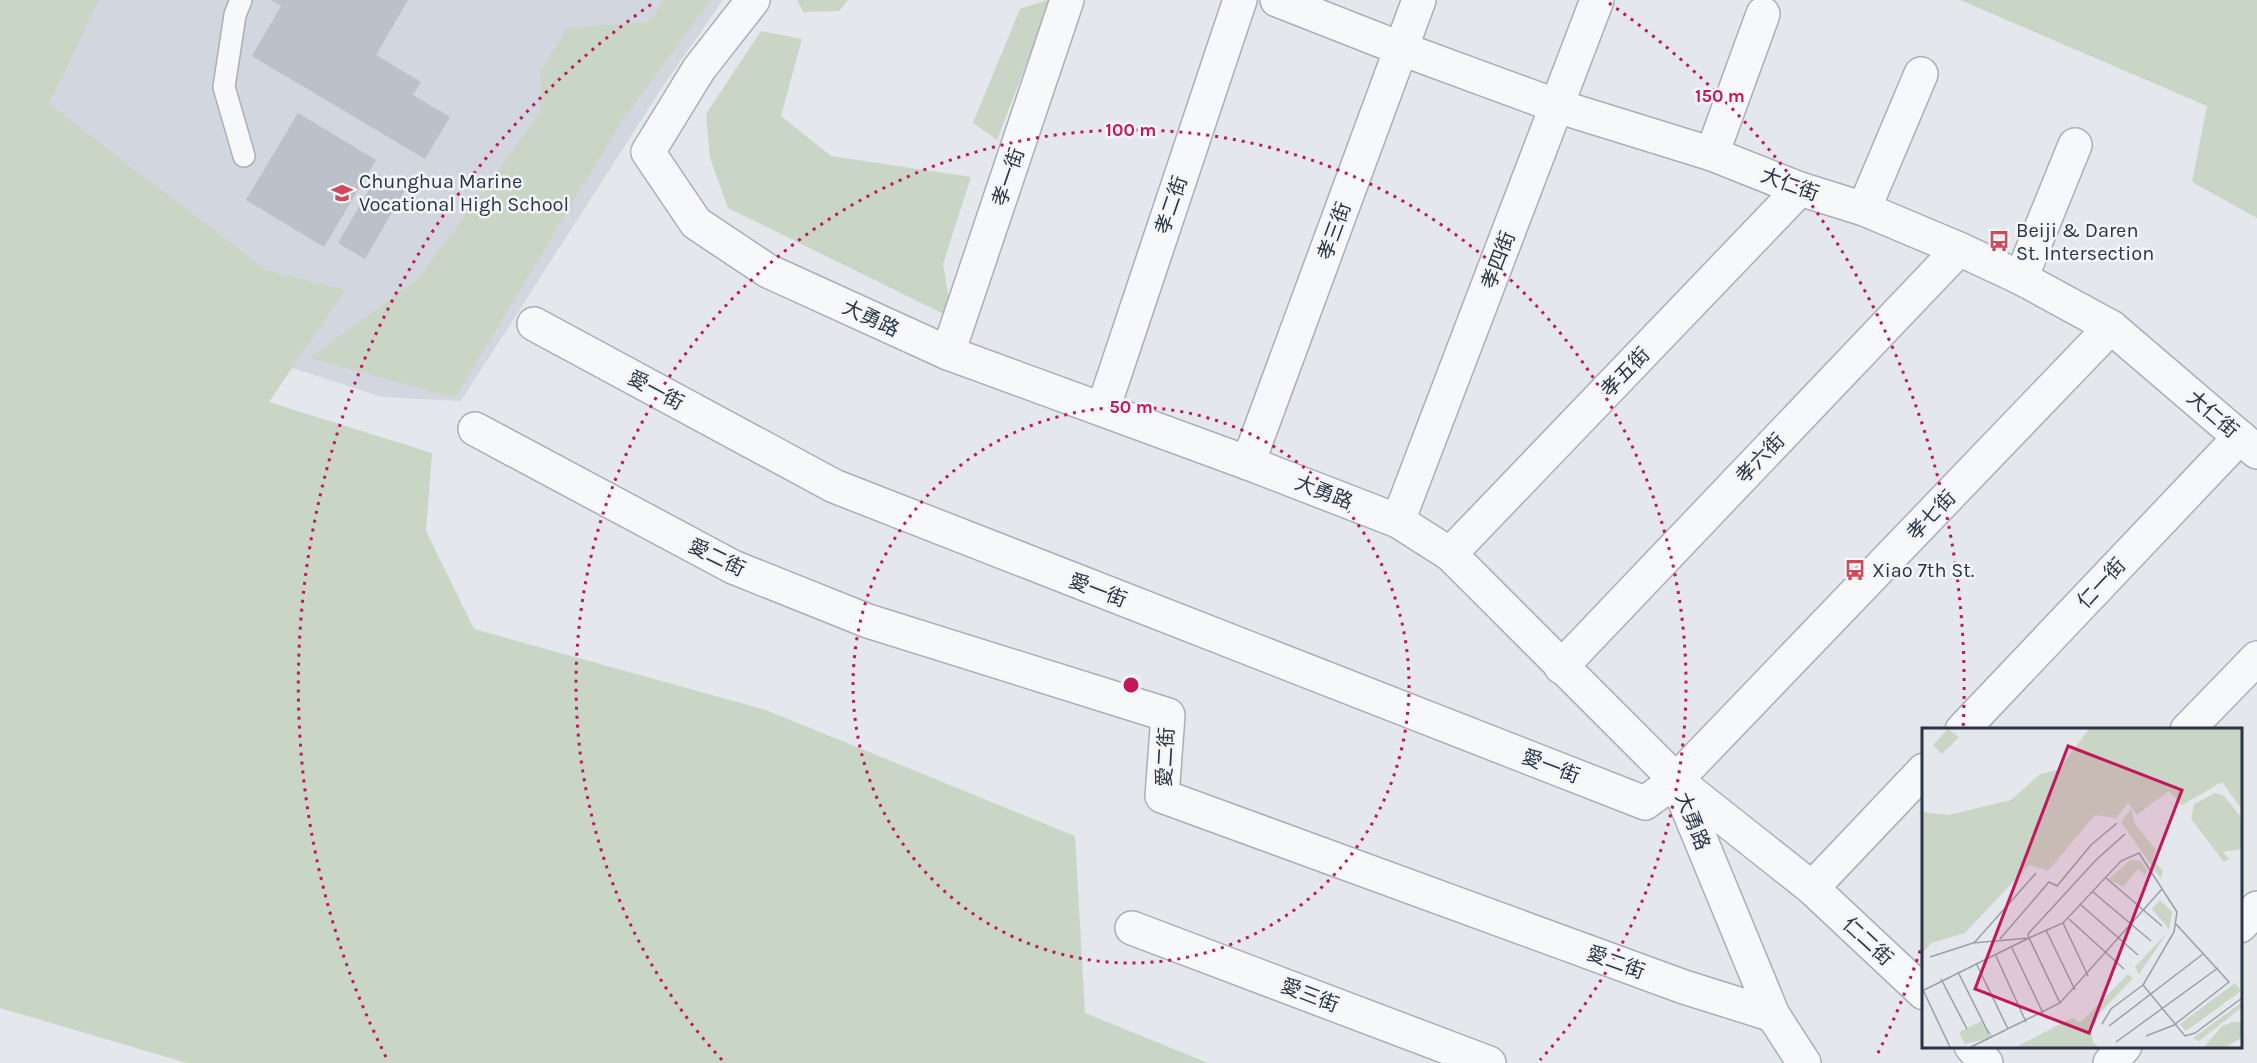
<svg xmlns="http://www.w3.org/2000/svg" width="2257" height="1063" viewBox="0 0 2257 1063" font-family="Karla,'Noto Sans TC',sans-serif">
  <rect width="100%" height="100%" fill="#e4e7ec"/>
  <polygon fill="#d2d6de" points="0,0 723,0 665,83 461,401 382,397 268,360 0,68"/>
  <g fill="#c9d6c5">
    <polygon points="0,0 99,0 49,104 266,270 345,290 269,402 432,453 426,531 474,629 766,710 1075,836 1085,1013 1208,1063 187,1063 0,1008"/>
    <polygon points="665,0 711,0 623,119 455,398 310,358 419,278 540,113 541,71 567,28 648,22"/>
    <polygon points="797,0 848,0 839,11 803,12"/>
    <polygon points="1047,0 1051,0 997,140 973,123 1020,9"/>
    <polygon points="1960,0 2257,0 2257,218 2192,182 2207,106"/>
    <polygon points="761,31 802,39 781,116 831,156 971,177 943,264 952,318 728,208 710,158 706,114"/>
  </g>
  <g fill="#bbc0ca">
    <polygon points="271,0 408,0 376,55 421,82 413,95 450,117 425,159 252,56 281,6"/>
    <polygon points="298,113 376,160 324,247 246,200"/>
    <polygon points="378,174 405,190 365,259 338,243"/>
  </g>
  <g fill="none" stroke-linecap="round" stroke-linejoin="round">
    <defs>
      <polyline id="lane" points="241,0 235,15 224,87 244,156"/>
      <g id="street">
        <polyline points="753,0 699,69 648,152 696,223 768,271 948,353 1248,463 1398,521 1450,554 1676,780 1773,1015 1804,1063"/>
        <polyline points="1277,0 1402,49 1557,106 1712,154 1800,189 1864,209 1959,249 2021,278 2111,327 2257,452"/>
        <polyline points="1712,154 1763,14"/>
        <polyline points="1864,209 1921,74"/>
        <polyline points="2021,278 2075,145"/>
        <polyline points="534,324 834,486 1645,803 1676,780 2111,327"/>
        <polyline points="948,353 1067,0"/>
        <polyline points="1103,409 1240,0"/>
        <polyline points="475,429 733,567 868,621 1168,715 1162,796 1684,987 1773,1015"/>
        <polyline points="1248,463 1419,0"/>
        <polyline points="1398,521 1597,0"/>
        <polyline points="1450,554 1800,189"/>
        <polyline points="1561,667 1959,249"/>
        <polyline points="1962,730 2240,437"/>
        <polyline points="2187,730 2257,658"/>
        <polyline points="1677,781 1812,888 1924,993"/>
        <polyline points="1812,888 1924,770"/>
        <polyline points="2240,926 2257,908"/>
        <polyline points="1132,928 1489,1063"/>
        <polyline points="1971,1046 1986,1063"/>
        <polyline points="2110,1063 2125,1046"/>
      </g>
    </defs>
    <use href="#lane" stroke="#a9aeb7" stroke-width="24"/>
    <use href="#street" stroke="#a9aeb7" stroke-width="36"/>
    <use href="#lane" stroke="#f7f8fa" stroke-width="21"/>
    <use href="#street" stroke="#f7f8fa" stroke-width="33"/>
  </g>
  <g fill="none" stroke="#c2185b" stroke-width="3" stroke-dasharray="3 6">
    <circle cx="1131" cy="685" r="278"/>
    <path d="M722 1060A555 555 0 1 1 1540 1060"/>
    <path d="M1923 942A833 833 0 0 1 1876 1057M386 1057A833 833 0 0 1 653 3M1609 3A833 833 0 0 1 1963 729"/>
  </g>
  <defs>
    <symbol id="school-bare" viewBox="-9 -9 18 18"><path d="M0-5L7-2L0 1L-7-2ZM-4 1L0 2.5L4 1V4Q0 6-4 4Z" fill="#d1495b" stroke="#f4f6f9" stroke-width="2.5" paint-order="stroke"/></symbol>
    <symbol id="bus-bare" viewBox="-9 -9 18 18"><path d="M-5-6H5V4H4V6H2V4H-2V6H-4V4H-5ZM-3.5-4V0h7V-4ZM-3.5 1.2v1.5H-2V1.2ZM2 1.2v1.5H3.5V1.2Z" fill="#d1495b" stroke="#f4f6f9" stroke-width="2.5" paint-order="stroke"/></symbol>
  </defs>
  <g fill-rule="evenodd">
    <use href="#school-bare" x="327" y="178" width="30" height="30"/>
    <use href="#bus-bare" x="1984" y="226" width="30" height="30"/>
    <use href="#bus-bare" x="1840" y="555" width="30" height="30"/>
  </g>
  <g text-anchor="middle" stroke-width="5" stroke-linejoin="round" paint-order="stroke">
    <g font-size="20" fill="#2b3445" stroke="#f4f6f9">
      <text transform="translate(1008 177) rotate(-71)" y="7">孝一街</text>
      <text transform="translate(1790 184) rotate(20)" y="7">大仁街</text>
      <text transform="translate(1171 205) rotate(-71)" y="7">孝二街</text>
      <text transform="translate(1334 231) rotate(-70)" y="7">孝三街</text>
      <text transform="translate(1498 260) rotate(-69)" y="7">孝四街</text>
      <text transform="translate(871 318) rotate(25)" y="7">大勇路</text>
      <text transform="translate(1625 372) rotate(-46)" y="7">孝五街</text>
      <text transform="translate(656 390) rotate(28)" y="7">愛一街</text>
      <text transform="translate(2213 414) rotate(41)" y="7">大仁街</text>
      <text transform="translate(1760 458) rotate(-46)" y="7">孝六街</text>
      <text transform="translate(1324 492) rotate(21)" y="7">大勇路</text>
      <text transform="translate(1931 515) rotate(-46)" y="7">孝七街</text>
      <text transform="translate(717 557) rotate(26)" y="7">愛二街</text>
      <text transform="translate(2101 583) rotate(-47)" y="7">仁一街</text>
      <text transform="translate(1098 590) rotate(21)" y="7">愛一街</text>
      <text transform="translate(1165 757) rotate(-87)" y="7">愛二街</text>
      <text transform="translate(1551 766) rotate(21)" y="7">愛一街</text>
      <text transform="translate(1693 821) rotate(68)" y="7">大勇路</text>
      <text transform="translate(1868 941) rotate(43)" y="7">仁二街</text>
      <text transform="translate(1616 962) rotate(20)" y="7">愛二街</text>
      <text transform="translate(1310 995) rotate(21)" y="7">愛三街</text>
    </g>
    <g font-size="20" fill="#2b3445" stroke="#f4f6f9" text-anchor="start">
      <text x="359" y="188">Chunghua Marine<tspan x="359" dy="23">Vocational High School</tspan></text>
      <text x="2016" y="237">Beiji &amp; Daren<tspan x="2016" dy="23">St. Intersection</tspan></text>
      <text x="1872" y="577">Xiao 7th St.</text>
    </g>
  </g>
  <g transform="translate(1922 728)">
    <rect width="320" height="320" fill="#e4e7ec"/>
    <path d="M26,1L37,9L20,26L11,17ZM167,1H319V80L300,54L260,77L247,63L215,87L206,75L194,90L173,87L126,143L107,137L43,205L9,215L0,226V84L26,87L89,72L118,46L136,42ZM293,65L302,68L319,89V121L301,124L307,131L302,134L269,91L272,76ZM209,81L213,96L234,122L231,131L241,143L239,151L199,94ZM208,132L219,133L225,143L223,147L216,141L201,159L187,151ZM238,172L250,184L247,201L230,181ZM242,208H243L217,246L213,239ZM206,246L211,250L178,285L169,302L171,315L176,319H94L150,290L158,295ZM313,255L319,263L264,303L258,296ZM319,275V280L277,313L271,310ZM60,293L72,309L43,316L37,304ZM310,294H319V310L304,319H282L299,299Z" fill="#c9d6c5"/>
    <path fill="none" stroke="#9a9fa9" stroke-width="1.5" d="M183,149L240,198M171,164L229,213M159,177L216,227M147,191L202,241M141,195L166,248M124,202L153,262M107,210L106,206L174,132L203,106M107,210L138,275M78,211L127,154L135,158L169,117L195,95M52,215L114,145M90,220L121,285M74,228L104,294M8,229L51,215L107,210L141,195L199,133L217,125L255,184L252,204L221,257L263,308L273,305L320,270M54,235L86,301M36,244L67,306M19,251L45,301M1,262L28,319M0,263L107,210M180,296L189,281L221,257M187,298L281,226M224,308L252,297L307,254L254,196M194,314L296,240M49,319L138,275L240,161"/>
    <path fill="#c2185b" fill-opacity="0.15" stroke="#c2185b" stroke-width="3" d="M146,18L260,62L167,305L53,261Z"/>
    <rect width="320" height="320" fill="none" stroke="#2b3445" stroke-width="3"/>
  </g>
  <circle cx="1131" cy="685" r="9" fill="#c2185b" stroke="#f4f6f9" stroke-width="3"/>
  <g font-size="18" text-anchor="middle" font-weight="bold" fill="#c2185b" stroke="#f4f6f9" stroke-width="5" stroke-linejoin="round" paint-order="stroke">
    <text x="1720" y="102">150 m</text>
    <text x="1131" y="136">100 m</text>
    <text x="1131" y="413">50 m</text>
  </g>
</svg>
